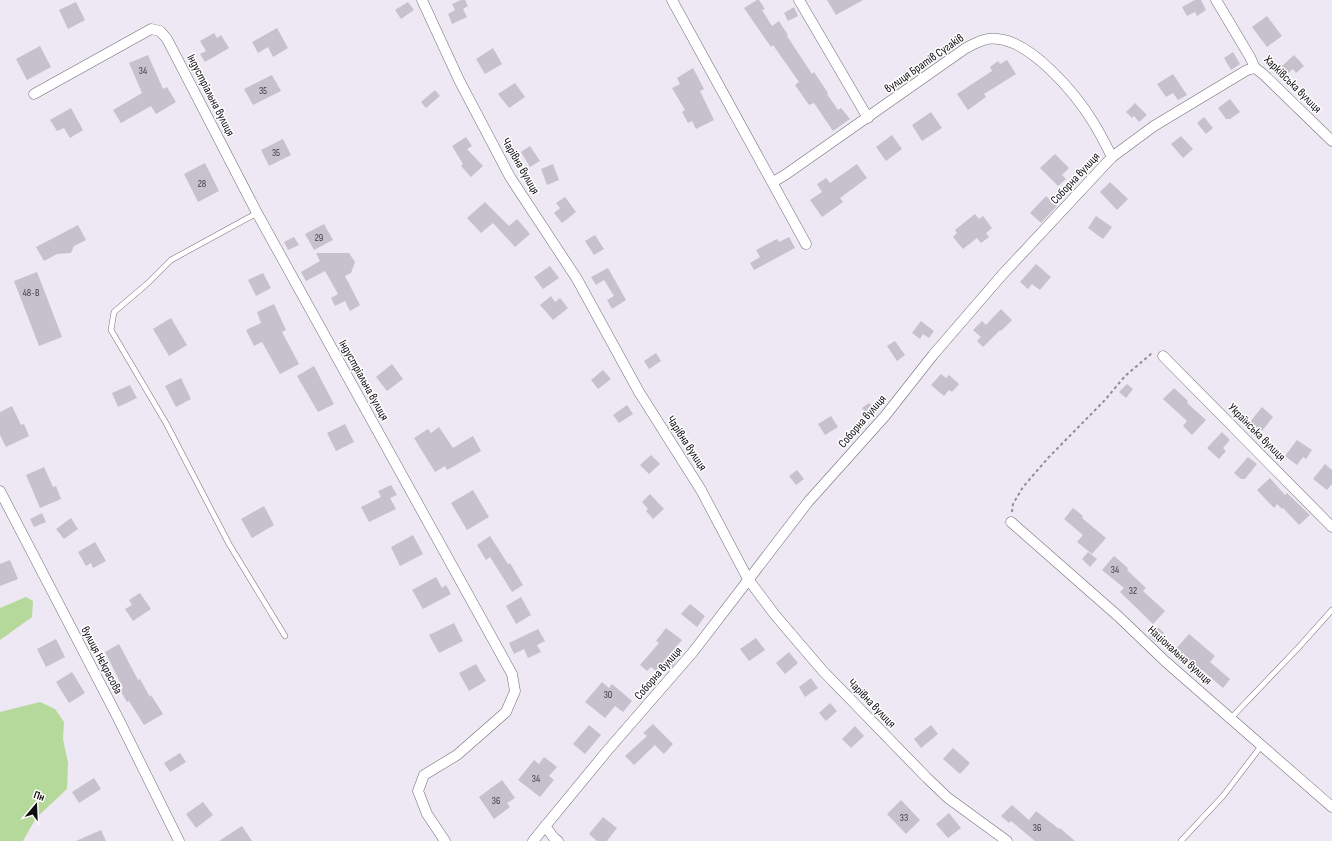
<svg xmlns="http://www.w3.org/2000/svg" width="1332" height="841" viewBox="0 0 1332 841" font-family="'Sofia Sans Condensed',sans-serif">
  <rect width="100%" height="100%" fill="#ede8f3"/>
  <g fill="#b5d99b">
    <polygon points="26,597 33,601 32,617 0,640 0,608"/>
    <polygon points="40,702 55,709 64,722 63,739 68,763 67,789 36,818 23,841 0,841 0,712"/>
  </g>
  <g fill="#c6c1cd">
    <polygon points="461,0 465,0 468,6 463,9 467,17 452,24 448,14 455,10 452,4"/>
    <polygon points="757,0 759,0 765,9 762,10 772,26 779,21 788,35 787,36 812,74 814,72 828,93 827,94 838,110 841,108 850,119 833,131 814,103 809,105 795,85 799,82 773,45 771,47 744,8"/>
    <polygon points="827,0 863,0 836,15"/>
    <polygon points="1195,0 1201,0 1206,10 1197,16 1195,12 1187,16 1182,7"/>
    <polygon points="76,2 85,20 68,29 59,10"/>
    <polygon points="408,2 414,10 401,19 395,10"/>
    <polygon points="794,7 798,16 788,21 784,13"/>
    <polygon points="1267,16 1282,36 1267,47 1252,27"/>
    <polygon points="277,28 288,48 273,57 268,47 258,53 252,42"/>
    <polygon points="214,33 217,38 221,35 229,48 205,62 200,54 206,51 200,41"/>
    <polygon points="40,46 51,67 27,80 16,59"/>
    <polygon points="493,48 502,64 485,74 476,59"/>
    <polygon points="1233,52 1240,64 1231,70 1224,58"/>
    <polygon points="148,55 163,89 167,87 176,102 156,114 151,106 121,123 113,110 142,93 129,63"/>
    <polygon points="1294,55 1304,66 1296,73 1293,69 1287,74 1281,67"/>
    <polygon points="1007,60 1016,74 984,94 986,97 968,110 957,94 992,71 990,67 998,61 1000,64"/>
    <polygon points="693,68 704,89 700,91 714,120 696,129 692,121 688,123 682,112 685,110 672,88 680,84 677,78"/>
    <polygon points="1173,74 1187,95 1178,100 1173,93 1166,97 1157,84"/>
    <polygon points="272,75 281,91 253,105 244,89"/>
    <polygon points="515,83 525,97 509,108 498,94"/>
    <polygon points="435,90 440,96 426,108 421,102"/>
    <polygon points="1230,99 1240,112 1230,119 1226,119 1218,108"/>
    <polygon points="1135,103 1147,115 1139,122 1134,116 1132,118 1126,112"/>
    <polygon points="71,108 83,130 70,138 64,128 57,131 50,120"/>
    <polygon points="931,112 942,128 922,141 912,125"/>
    <polygon points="1204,117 1213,128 1206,134 1197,123"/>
    <polygon points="892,135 902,149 886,161 876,147"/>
    <polygon points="1181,136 1193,149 1183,158 1171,144"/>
    <polygon points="466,137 472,146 467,149 483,166 471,177 461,166 463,164 452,146"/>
    <polygon points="283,139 291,155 269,166 261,150"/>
    <polygon points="530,146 540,161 530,167 521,152"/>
    <polygon points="1055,154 1069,168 1062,175 1066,179 1058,186 1040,168"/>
    <polygon points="205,163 219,191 198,202 184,174"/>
    <polygon points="553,164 559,180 547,185 541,169"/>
    <polygon points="857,164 867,178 840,198 843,202 822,217 810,200 822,192 817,184 826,178 830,183"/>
    <polygon points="1110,182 1128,199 1117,210 1100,192"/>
    <polygon points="1046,196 1057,206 1041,223 1030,213"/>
    <polygon points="565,197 576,212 562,223 554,213 560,208 556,203"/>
    <polygon points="485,202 509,226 517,219 530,234 515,247 493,223 481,233 467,218"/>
    <polygon points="975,214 979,219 983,216 992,228 986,233 989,237 981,243 977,238 963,249 953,237 957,233 955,230"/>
    <polygon points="1096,216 1112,227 1103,239 1088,228"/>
    <polygon points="324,224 333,240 314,250 305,234"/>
    <polygon points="78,225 86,240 74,246 71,253 57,254 44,261 36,247"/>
    <polygon points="595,235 604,249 594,255 585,241"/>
    <polygon points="294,237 299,245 288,250 284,242"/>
    <polygon points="789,237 795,248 754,270 750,263 760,257 756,250 777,239 779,242"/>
    <polygon points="316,253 349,253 355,262 351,273 345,276 360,305 350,311 345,301 335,306 331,298 338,294 325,271 306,281 301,272 320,261"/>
    <polygon points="1036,264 1051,277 1040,290 1032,284 1028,289 1020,282"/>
    <polygon points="550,266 559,278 543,289 534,277"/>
    <polygon points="608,268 626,300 612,309 607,300 614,296 604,280 596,285 591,277"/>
    <polygon points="37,272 62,337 39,346 14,281"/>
    <polygon points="263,273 271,288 256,296 248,280"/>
    <polygon points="551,296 555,302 560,298 568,308 553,320 540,305"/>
    <polygon points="274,304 286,330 282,332 299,364 280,374 262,342 254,346 246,330 261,323 257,312"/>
    <polygon points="1001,309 1012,320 1001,331 1000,330 983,347 977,341 981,337 973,330 982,321 986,325"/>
    <polygon points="171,318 187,345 169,356 153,329"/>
    <polygon points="921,321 934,331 929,338 923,334 920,339 912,333"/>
    <polygon points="895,341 905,355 897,361 887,346"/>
    <polygon points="656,353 661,361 649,369 644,361"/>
    <polygon points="392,364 403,379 387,391 376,377"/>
    <polygon points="314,366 334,404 318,412 297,376"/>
    <polygon points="603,370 611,379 598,389 591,380"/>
    <polygon points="941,374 946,378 949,375 959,384 952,392 949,390 944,396 931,385"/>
    <polygon points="181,378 191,399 176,407 165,386"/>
    <polygon points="1127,384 1133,389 1126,398 1119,392"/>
    <polygon points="130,385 137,398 118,407 112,393"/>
    <polygon points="1174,388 1188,401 1187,403 1206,420 1192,435 1183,426 1187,421 1163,399"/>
    <polygon points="869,403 875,410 868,416 862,408"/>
    <polygon points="627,405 633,414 619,423 613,415"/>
    <polygon points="12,406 21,425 24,424 29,436 6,447 0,435 0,412"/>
    <polygon points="1262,407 1273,417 1262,431 1250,422"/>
    <polygon points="831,416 838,427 825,435 818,424"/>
    <polygon points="345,424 354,442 336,451 327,433"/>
    <polygon points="439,427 453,448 473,436 481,451 447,470 445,466 435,472 414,438 428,429 431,433"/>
    <polygon points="1222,432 1230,440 1223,448 1226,451 1219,459 1207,448"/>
    <polygon points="1297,440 1312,450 1306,459 1303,457 1297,465 1285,456"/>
    <polygon points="651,455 660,464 649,474 640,465"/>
    <polygon points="1248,457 1257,464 1245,479 1241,479 1234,473"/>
    <polygon points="1325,464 1332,470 1332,484 1327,490 1313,479"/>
    <polygon points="44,467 53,487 56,486 61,499 40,508 26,475"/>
    <polygon points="797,470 804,479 796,485 789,476"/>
    <polygon points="1270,478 1285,495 1287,493 1310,515 1299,525 1283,508 1282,509 1277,504 1274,508 1257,490"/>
    <polygon points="391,485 397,495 390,498 396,509 369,522 361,507 381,497 378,491"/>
    <polygon points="473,490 489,517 467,530 451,503"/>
    <polygon points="650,494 664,509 653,519 646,511 648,509 642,502"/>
    <polygon points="264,506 274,525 252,538 241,519"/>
    <polygon points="1073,508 1083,516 1082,518 1106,538 1092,554 1077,542 1083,535 1064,519"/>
    <polygon points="42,513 46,522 34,527 30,519"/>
    <polygon points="71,518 78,529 64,539 56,529"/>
    <polygon points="413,535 423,554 400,566 391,547"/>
    <polygon points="490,536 508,564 510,563 523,585 512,592 490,557 486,560 477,545"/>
    <polygon points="95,542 106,561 93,568 91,563 86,566 78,552"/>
    <polygon points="1088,552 1097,559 1090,567 1082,559"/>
    <polygon points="1114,556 1128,568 1127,570 1146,588 1143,591 1165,611 1153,624 1120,592 1124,588 1102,570"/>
    <polygon points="10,560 18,579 0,586 0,564"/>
    <polygon points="436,577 442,588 446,585 451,594 423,609 412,590"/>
    <polygon points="140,593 151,609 133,621 125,609 132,605 129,600"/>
    <polygon points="521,597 531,615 516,624 506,606"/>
    <polygon points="690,604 705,616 697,627 681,614"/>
    <polygon points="454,623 463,641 439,653 429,635"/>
    <polygon points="1158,627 1164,633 1156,642 1149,636"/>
    <polygon points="666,628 682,640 670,654 677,660 672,667 665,661 656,671 651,667 647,671 640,665 659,643 656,641"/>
    <polygon points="538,629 545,641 537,645 541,652 528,658 524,649 514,654 509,643"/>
    <polygon points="1189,634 1215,656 1210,662 1230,679 1223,688 1202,670 1200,672 1175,650"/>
    <polygon points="756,638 765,650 749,661 740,649"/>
    <polygon points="56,639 65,657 46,667 37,649"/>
    <polygon points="119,644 138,680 140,679 150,697 151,695 163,714 144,725 129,701 127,702 120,690 123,688 105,652"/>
    <polygon points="789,652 798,663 785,674 776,663"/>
    <polygon points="476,664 486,681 469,691 459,673"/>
    <polygon points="72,672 85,693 69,703 56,682"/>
    <polygon points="811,678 818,688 805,697 799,687"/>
    <polygon points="602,682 609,688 612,684 632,701 623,712 615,706 605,718 585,702"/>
    <polygon points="830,703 837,711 826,721 819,713"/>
    <polygon points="653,724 673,744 664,754 655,745 634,765 625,756 647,736 643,733"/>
    <polygon points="589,725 601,735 585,754 573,744"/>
    <polygon points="931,725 938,734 921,748 914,739"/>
    <polygon points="855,726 864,736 851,748 842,739"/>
    <polygon points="953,748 970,763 960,774 943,759"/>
    <polygon points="180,753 186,762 170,772 164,763"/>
    <polygon points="544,757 557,767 549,776 554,780 540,797 518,780 534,760 539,764"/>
    <polygon points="94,778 101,789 79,803 72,792"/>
    <polygon points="502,780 515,798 507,803 510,807 494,819 479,797"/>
    <polygon points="901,800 920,820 906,834 887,814"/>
    <polygon points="203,802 213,815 196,828 186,814"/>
    <polygon points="1012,805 1029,820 1036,811 1059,829 1060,828 1075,841 1035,841 1011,821 1009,823 1001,816"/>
    <polygon points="949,813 961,828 948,838 936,824"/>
    <polygon points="603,817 617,828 607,841 597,841 589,834"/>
    <polygon points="242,826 252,841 219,841"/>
    <polygon points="101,830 106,841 76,841"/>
  </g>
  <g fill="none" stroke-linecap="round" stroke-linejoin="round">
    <defs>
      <g id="service">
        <polyline points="257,213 171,260 148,283 114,312 111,330 166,423 229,544 285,636"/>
        <polyline points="1231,718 1298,648 1332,610"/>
        <polyline points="1181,841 1223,796 1262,745"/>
      </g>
      <g id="minor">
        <polyline points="422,0 459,80 510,177 577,279 639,392 701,490 748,579 775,615 822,670 927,778 948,798 1007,841"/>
        <polyline points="672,0 806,244"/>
        <polyline points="799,0 868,118"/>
        <polyline points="1216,0 1250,57 1255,68 1263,74 1332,141"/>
        <polyline points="34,94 151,29 160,31 167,39 257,213 512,674 515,691 506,712 457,755 424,775 418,791 427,814 445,841"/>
        <path d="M773,182L785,175L966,48C976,43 986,37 998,39C1032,42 1076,94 1093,122C1100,133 1106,145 1112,157"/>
        <polyline points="1163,356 1332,527"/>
        <polyline points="0,491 117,716 179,841"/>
        <polyline points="1011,522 1118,616 1166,662 1332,807"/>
        <polyline points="545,826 554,838 558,841"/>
        <polyline points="533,841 607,751 693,652 808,502 885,416 933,355 1002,275 1112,157 1154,126 1247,70 1255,68"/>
      </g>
    </defs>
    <use href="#service" stroke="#706c76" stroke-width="6"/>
    <use href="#minor" stroke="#706c76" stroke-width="11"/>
    <polyline stroke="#8f8c94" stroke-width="2" stroke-dasharray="3 3" stroke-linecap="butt" points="1012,512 1013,504 1023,487 1048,458 1105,400 1125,376 1151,354 1154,354"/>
    <use href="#service" stroke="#fff" stroke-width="5"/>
    <use href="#minor" stroke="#fff" stroke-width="10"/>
  </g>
  <g text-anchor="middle" stroke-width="3" stroke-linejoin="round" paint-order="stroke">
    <g font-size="10" fill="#3c3a3f">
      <text x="143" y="74">34</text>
      <text x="263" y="94">35</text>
      <text x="276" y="156">35</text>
      <text x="202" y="187">28</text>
      <text x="319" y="241">29</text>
      <text x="31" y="296">48-В</text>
      <text x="1115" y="573">34</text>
      <text x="1133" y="594">32</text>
      <text x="608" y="698">30</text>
      <text x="536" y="782">34</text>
      <text x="496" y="804">36</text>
      <text x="904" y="821">33</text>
      <text x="1037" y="831">36</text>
    </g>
    <g font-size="12" fill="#0e0d10" stroke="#fff">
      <text transform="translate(924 63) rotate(-35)" y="4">вулиця Братів Сугаків</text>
      <text transform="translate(1293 84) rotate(45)" y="4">Харківська вулиця</text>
      <text transform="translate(211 95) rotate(63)" y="4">Індустріальна вулиця</text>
      <text transform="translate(521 166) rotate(60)" y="4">Чарівна вулиця</text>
      <text transform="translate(1075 178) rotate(-47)" y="4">Соборна вулиця</text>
      <text transform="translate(364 380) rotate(61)" y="4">Індустріальна вулиця</text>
      <text transform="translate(862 421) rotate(-49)" y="4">Соборна вулиця</text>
      <text transform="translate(1257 432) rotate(45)" y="4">Українська вулиця</text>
      <text transform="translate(687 443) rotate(57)" y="4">Чарівна вулиця</text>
      <text transform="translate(1180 655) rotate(42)" y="4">Національна вулиця</text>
      <text transform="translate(102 660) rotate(62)" y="4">вулиця Нєкрасова</text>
      <text transform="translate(658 673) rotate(-49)" y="4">Соборна вулиця</text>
      <text transform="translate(872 703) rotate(46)" y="4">Чарівна вулиця</text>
    </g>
  </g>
  <g transform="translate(36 805) rotate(19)" stroke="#ffffff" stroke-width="3" paint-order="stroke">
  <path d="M0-3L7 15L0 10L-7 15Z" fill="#0e0d10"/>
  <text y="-6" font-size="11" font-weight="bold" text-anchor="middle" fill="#0e0d10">Пн</text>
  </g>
</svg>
